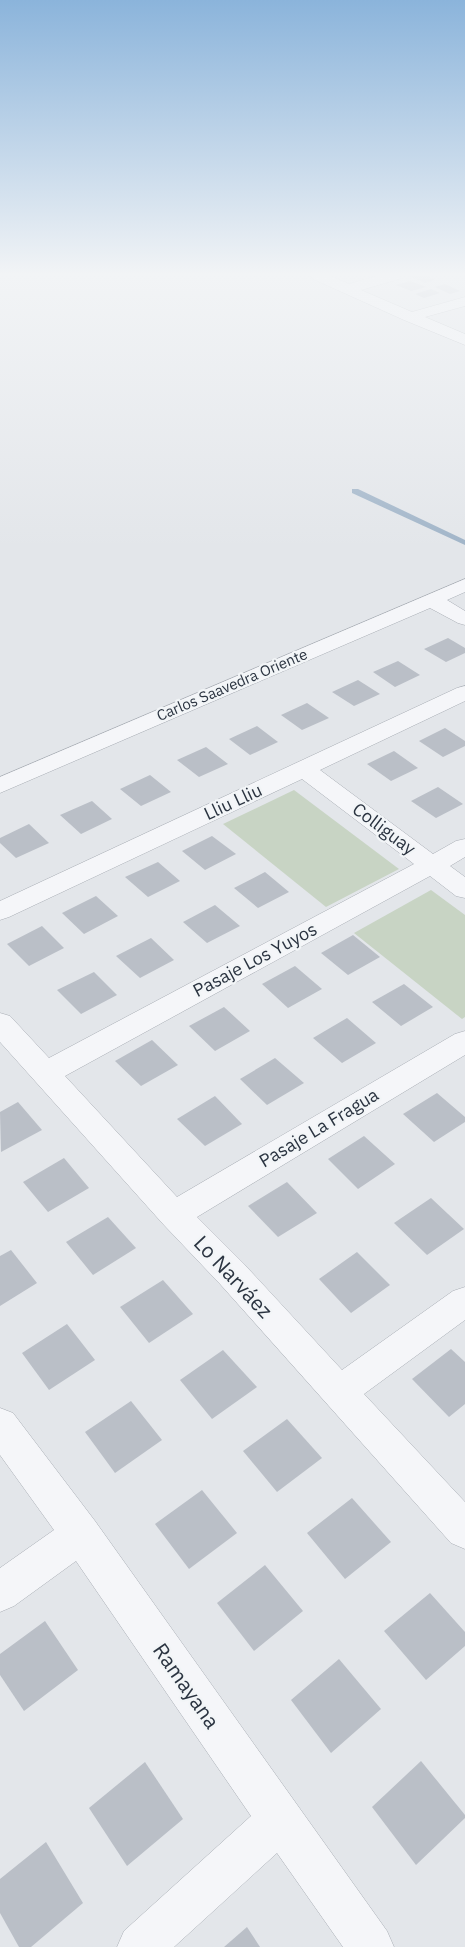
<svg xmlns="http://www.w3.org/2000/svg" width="465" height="1947" viewBox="0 0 465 1947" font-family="'IBM Plex Sans',sans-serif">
  <rect width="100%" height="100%" fill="#e3e6ea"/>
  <g fill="#c8d4c4">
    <polygon points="294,790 399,869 326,907 223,824"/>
    <polygon points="431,890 465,915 465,1017 462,1019 354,933"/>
  </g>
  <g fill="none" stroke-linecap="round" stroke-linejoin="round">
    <polygon fill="#a0b4c8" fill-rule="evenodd" points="352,489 358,489 465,540 465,545 352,493"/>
  </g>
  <g fill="#babfc7">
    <polygon points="410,276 427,276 435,280 425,283"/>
    <polygon points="410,281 426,287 411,291 396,285"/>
    <polygon points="445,284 460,291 450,294 435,287"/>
    <polygon points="431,289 440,293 424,298 415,294"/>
    <polygon points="448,638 465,648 465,653 446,662 424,649"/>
    <polygon points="398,661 420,675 395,687 373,672"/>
    <polygon points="358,680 380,694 354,706 332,692"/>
    <polygon points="307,703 329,718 302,730 281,715"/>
    <polygon points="257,726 278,742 250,755 229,739"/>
    <polygon points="445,728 465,741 465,746 443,757 419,741"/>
    <polygon points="206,747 228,764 199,777 177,760"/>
    <polygon points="394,751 418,768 391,781 367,764"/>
    <polygon points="150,775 171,792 141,806 120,789"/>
    <polygon points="438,787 463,804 436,818 411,801"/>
    <polygon points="92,801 112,819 81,834 60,815"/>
    <polygon points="29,824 49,843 16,858 0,843 0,838"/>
    <polygon points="212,836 236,854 205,870 182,851"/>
    <polygon points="158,862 180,881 148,897 125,877"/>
    <polygon points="265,872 289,892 258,908 234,888"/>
    <polygon points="96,896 118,916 84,934 62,913"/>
    <polygon points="215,905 240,926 207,943 183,922"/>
    <polygon points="42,926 64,948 29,966 7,944"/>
    <polygon points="353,935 380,957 348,975 321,953"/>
    <polygon points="151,938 174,960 140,978 116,956"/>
    <polygon points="295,966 322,989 288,1008 262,984"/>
    <polygon points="94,972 117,995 81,1014 57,990"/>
    <polygon points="404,984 433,1007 401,1026 372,1002"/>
    <polygon points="224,1007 250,1031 215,1051 189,1026"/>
    <polygon points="347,1018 376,1043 342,1063 313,1038"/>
    <polygon points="152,1040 178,1065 141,1086 115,1061"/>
    <polygon points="275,1058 304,1083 267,1105 240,1079"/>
    <polygon points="437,1093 465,1117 465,1122 434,1142 403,1114"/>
    <polygon points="215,1096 242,1124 205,1146 177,1119"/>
    <polygon points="18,1102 42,1130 1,1152 0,1112"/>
    <polygon points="364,1136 395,1164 358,1189 328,1159"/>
    <polygon points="64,1158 89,1188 48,1212 23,1182"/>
    <polygon points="287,1182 317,1213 278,1237 248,1206"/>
    <polygon points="431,1198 464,1229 427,1255 394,1223"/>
    <polygon points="108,1217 136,1248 93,1275 66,1242"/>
    <polygon points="11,1250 37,1283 0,1306 0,1256"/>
    <polygon points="357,1252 390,1285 351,1313 319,1279"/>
    <polygon points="163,1280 193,1314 149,1343 120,1307"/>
    <polygon points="67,1324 95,1360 49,1390 22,1353"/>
    <polygon points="451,1349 465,1362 465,1404 449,1417 412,1379"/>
    <polygon points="223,1350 257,1387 212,1419 180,1380"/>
    <polygon points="131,1401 162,1440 115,1473 85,1432"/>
    <polygon points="287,1419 322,1458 277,1492 243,1451"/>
    <polygon points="202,1490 237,1533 189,1569 155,1524"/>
    <polygon points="352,1498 391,1542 345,1579 307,1533"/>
    <polygon points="265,1565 303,1611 254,1651 217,1603"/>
    <polygon points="430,1593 465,1632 465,1646 426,1680 384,1631"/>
    <polygon points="45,1621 78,1670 24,1711 0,1675 0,1654"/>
    <polygon points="339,1659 381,1709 331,1753 291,1700"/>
    <polygon points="421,1761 465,1815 465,1818 416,1865 372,1807"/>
    <polygon points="145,1762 183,1819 127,1866 89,1808"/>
    <polygon points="46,1842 83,1903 31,1947 19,1947 0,1913 0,1879"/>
    <polygon points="247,1927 260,1947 224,1947"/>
  </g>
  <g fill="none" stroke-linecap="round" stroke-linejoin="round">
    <defs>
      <g id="minor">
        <polygon points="311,276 331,276 349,284 377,276 401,276 399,279 361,290 412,312 465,297 465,306 425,317 465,334 465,345 404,320 313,279"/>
        <polygon points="465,579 465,592 447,600 465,611 465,625 458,623 430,608 0,793 0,777"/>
        <polygon points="465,686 465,701 320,770 433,854 456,841 465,839 465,857 450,866 465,877 465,898 456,896 430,876 65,1076 177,1197 455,1034 465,1031 465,1055 197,1217 244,1264 342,1370 453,1291 465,1287 465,1320 364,1394 465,1502 465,1549 451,1543 220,1284 163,1224 0,1042 0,1013 10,1016 49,1058 414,864 302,779 9,917 0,920 0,901 457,688"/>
        <polygon points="0,1408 13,1413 95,1521 387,1931 394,1947 343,1947 277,1853 174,1947 117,1947 124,1931 251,1816 76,1561 14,1606 0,1612 0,1568 54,1530 0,1455"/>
      </g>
    </defs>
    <use href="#minor" stroke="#a8adb4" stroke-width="1"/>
    <use href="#minor" fill="#f5f6f9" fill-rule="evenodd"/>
  </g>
  <linearGradient id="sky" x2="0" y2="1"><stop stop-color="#8bb4db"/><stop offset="0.5" stop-color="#f2f4f6"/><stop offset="1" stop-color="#f2f4f6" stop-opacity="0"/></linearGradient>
  <rect width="465" height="549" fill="url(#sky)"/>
  <g text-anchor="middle" stroke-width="4.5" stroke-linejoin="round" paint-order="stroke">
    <g font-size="15" fill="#2b3441" stroke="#f2f5f7">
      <text transform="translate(232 685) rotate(-23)" y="5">Carlos Saavedra Oriente</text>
    </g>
    <g font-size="18" fill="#2b3441" stroke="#f2f5f7">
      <text transform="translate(233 802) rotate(-25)" y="6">Lliu Lliu</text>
      <text transform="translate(384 829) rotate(37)" y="6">Colliguay</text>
      <text transform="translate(255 960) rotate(-28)" y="6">Pasaje Los Yuyos</text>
      <text transform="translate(319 1128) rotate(-31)" y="6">Pasaje La Fragua</text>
    </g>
    <g font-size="21" fill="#2b3441" stroke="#f2f5f7">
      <text transform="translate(233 1277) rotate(47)" y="7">Lo Narváez</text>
      <text transform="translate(186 1686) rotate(55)" y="7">Ramayana</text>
    </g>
  </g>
</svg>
